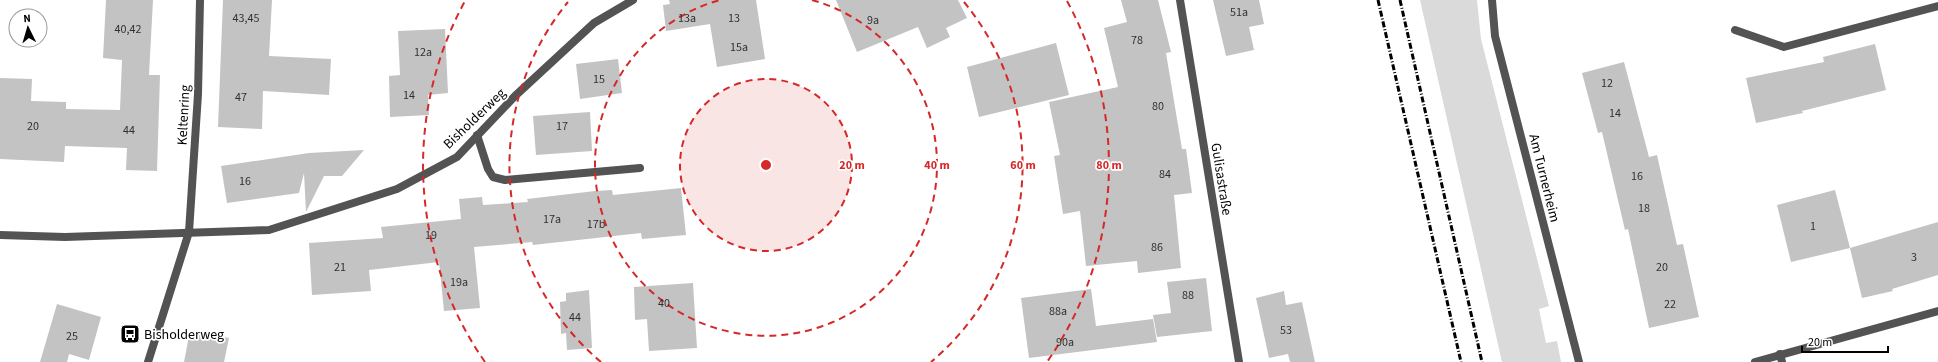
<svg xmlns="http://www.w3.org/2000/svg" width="1938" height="362" viewBox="0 0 1938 362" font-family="'Source Sans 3',sans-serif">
  <rect width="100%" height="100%" fill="#fff"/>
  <polygon fill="#dadada" points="1420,0 1477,0 1481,39 1549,306 1539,309 1546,343 1557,341 1561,362 1502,362"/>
  <g fill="#c3c3c3">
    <polygon points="106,0 153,0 149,75 160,75 157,171 126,170 127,148 65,146 64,162 0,159 0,78 32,79 31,101 66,102 66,109 120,110 122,60 103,58"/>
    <polygon points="223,0 272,0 269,56 331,59 329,95 263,91 262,129 218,127"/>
    <polygon points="669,0 756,0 765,59 717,67 710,24 666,31 663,5 670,4"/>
    <polygon points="836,0 958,0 967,18 946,28 950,37 927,48 918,27 857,52"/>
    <polygon points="1121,0 1158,0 1171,52 1166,53 1182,149 1186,149 1192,193 1174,195 1181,268 1138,273 1137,261 1086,266 1080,211 1063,214 1054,156 1060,155 1049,102 1118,87 1104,28 1127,22"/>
    <polygon points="1213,0 1259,0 1264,24 1249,27 1254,50 1226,56"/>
    <polygon points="445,29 448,93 428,95 429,115 390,117 389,76 400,75 398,31"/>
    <polygon points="1056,43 1069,95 979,117 967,67"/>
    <polygon points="1875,44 1886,90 1802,111 1803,113 1756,123 1746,78 1824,62 1823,57"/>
    <polygon points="618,59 622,93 580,99 576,64"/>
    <polygon points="1624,62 1649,157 1657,155 1677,245 1683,244 1699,317 1649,328 1628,229 1625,230 1602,132 1598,133 1582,73"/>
    <polygon points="590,112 592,151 536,155 533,116"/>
    <polygon points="364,150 342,176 324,176 306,212 304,173 299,193 227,203 221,166 309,153"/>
    <polygon points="681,188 686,235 642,239 641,233 533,245 532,242 474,247 480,308 444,311 439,262 369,270 371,291 312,295 309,243 383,238 381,227 461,219 459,199 482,197 483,205 528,202 527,199 595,191 612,190 613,195"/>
    <polygon points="1835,190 1850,248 1791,262 1777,205"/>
    <polygon points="1938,222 1938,275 1892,289 1893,291 1862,298 1850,248"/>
    <polygon points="1206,278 1212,331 1157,337 1153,315 1171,313 1167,282"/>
    <polygon points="693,283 697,348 649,351 647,319 635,320 634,287"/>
    <polygon points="1091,289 1096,326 1153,319 1157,342 1029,358 1021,298"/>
    <polygon points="589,290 592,348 567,350 566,333 561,334 560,302 566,301 566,293"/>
    <polygon points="1284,291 1286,305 1302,302 1315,362 1290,362 1288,354 1269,358 1256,298"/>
    <polygon points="57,304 101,317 89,360 69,354 67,362 40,362"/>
    <polygon points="190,331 229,338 224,362 184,362"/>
  </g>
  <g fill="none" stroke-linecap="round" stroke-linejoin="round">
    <polyline stroke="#535353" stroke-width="8" points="477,135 488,169 493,177 505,180 640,168"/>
    <g stroke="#535353" stroke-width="8">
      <polyline points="1180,0 1239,362"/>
      <polyline points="1492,0 1495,36 1579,362"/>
      <polyline points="1735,30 1784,47 1938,6"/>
      <polyline points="0,235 65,237 269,230 397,189 457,157 515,96 594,23 633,0"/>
      <polyline points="1780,354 1782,362"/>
      <polyline points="148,362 189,232 198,94 200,0"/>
      <polyline points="1755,362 1938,311"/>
    </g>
    <g stroke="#000" stroke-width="3" stroke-dasharray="6 2 1 2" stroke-linecap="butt">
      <polyline points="1378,0 1461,362"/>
      <polyline points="1400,0 1482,362"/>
    </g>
  </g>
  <circle cx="766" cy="165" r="86" fill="#d62828" fill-opacity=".12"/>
  <g fill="none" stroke="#d62828" stroke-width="2" stroke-dasharray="7 5">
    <circle cx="766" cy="165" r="86"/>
    <path d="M812 0A171 171 0 1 1 720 0"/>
    <path d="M601 362A257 257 0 0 1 568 2M964 2A257 257 0 0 1 931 362"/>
    <path d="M485 362A343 343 0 0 1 465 1M1067 1A343 343 0 0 1 1047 362"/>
  </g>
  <defs>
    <symbol id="bus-square" viewBox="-11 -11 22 22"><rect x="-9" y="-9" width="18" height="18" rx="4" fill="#000" stroke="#fff"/><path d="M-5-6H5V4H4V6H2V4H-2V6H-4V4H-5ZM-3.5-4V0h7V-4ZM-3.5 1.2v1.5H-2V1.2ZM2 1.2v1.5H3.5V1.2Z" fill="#fff"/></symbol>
  </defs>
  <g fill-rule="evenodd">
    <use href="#bus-square" x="119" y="323" width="22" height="22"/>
  </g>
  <g text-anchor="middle" stroke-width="3.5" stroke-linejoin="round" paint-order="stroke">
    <g font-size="12" fill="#313131">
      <text x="1239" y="16">51a</text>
      <text x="246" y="22">43,45</text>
      <text x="687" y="22">13a</text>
      <text x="734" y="22">13</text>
      <text x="873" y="24">9a</text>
      <text x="128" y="33">40,42</text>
      <text x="1137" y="44">78</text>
      <text x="739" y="51">15a</text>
      <text x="423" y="56">12a</text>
      <text x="599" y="83">15</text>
      <text x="1607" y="87">12</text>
      <text x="409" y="99">14</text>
      <text x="241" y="101">47</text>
      <text x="1158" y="110">80</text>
      <text x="1615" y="117">14</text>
      <text x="33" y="130">20</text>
      <text x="562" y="130">17</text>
      <text x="129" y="134">44</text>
      <text x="1165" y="178">84</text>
      <text x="1637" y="180">16</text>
      <text x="245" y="185">16</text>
      <text x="1644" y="212">18</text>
      <text x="552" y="223">17a</text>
      <text x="596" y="228">17b</text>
      <text x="1813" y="230">1</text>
      <text x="431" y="239">19</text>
      <text x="1157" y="251">86</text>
      <text x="1914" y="261">3</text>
      <text x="340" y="271">21</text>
      <text x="1662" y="271">20</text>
      <text x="459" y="286">19a</text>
      <text x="1188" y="299">88</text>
      <text x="664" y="307">40</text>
      <text x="1670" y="308">22</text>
      <text x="1058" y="315">88a</text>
      <text x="575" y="321">44</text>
      <text x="1286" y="334">53</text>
      <text x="72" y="340">25</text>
      <text x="1065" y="346">90a</text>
    </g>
    <g font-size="14" fill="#000" stroke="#fff">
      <text transform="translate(183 115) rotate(-87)" y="5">Keltenring</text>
      <text transform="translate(474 118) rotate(-44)" y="5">Bisholderweg</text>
      <text transform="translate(1545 178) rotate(76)" y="5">Am Turnerheim</text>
      <text transform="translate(1222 179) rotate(81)" y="5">Gulisastraße</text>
    </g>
    <g font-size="14" fill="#000" stroke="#fff" text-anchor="start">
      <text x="144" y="339">Bisholderweg</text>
    </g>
  </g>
  <circle cx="766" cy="165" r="6" fill="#d62828" stroke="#fff" stroke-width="2"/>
  <g font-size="12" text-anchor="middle" font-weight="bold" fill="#d62828" stroke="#fff" stroke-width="3.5" stroke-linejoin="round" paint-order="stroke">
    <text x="852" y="169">20 m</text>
    <text x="937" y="169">40 m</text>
    <text x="1023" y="169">60 m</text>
    <text x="1109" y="169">80 m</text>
  </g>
  <g transform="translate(28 28) rotate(355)"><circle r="19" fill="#ffffff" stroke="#999999"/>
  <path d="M0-3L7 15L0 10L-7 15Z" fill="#000000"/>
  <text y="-6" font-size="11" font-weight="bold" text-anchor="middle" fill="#000000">N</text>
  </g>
  <path d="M1802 346v6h86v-6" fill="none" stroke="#000000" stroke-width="2"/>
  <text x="1808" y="346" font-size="12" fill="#000000" stroke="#ffffff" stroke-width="3" paint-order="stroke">20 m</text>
</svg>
